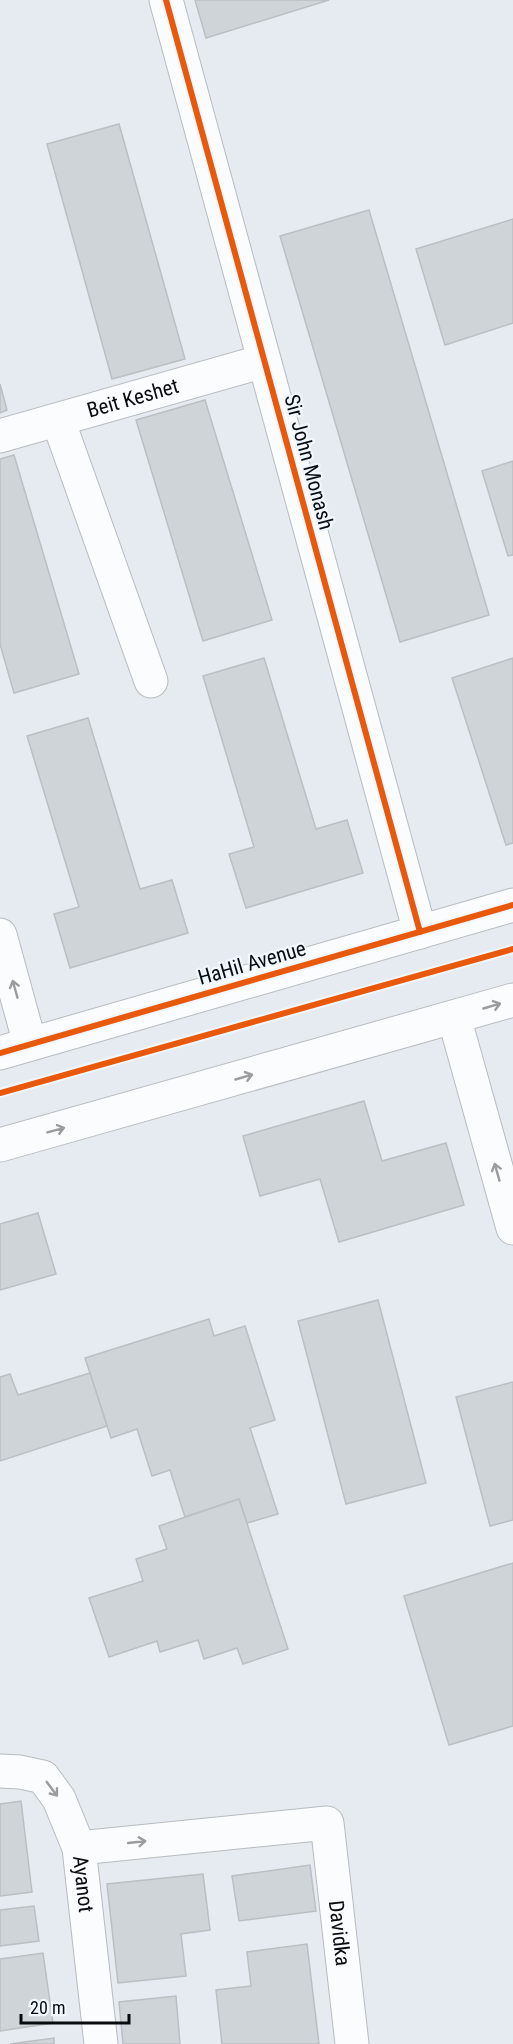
<svg xmlns="http://www.w3.org/2000/svg" width="513" height="2044" viewBox="0 0 513 2044" font-family="'Roboto Condensed',sans-serif">
  <rect width="100%" height="100%" fill="#e5ebf0"/>
  <g fill="#cfd4d8" stroke="#bbbfc3" stroke-width="1.5">
    <polygon points="195,0 329,0 206,38"/>
    <polygon points="119,124 185,359 112,379 47,144"/>
    <polygon points="369,210 489,615 400,642 280,236"/>
    <polygon points="513,219 513,323 445,345 416,249"/>
    <polygon points="0,384 7,410 0,413"/>
    <polygon points="205,400 272,620 203,641 136,420"/>
    <polygon points="14,455 79,674 14,693 0,644 0,459"/>
    <polygon points="513,461 513,555 508,556 482,471"/>
    <polygon points="264,658 316,829 347,820 363,873 246,908 229,854 254,847 203,676"/>
    <polygon points="513,658 513,843 506,845 452,678"/>
    <polygon points="88,718 140,889 172,880 188,933 70,968 54,914 79,907 27,736"/>
    <polygon points="364,1101 382,1161 446,1143 464,1205 339,1242 320,1179 260,1196 243,1136"/>
    <polygon points="38,1213 56,1274 0,1290 0,1224"/>
    <polygon points="378,1300 426,1483 346,1504 298,1321"/>
    <polygon points="209,1319 214,1336 245,1326 275,1420 250,1428 278,1514 247,1523 239,1499 185,1517 170,1470 152,1476 137,1429 111,1438 85,1358"/>
    <polygon points="90,1373 107,1426 0,1461 0,1377 10,1374 18,1395"/>
    <polygon points="513,1382 513,1520 490,1526 456,1397"/>
    <polygon points="239,1499 288,1649 243,1664 237,1648 204,1659 198,1640 160,1652 157,1641 109,1657 89,1598 143,1581 136,1559 167,1549 159,1526"/>
    <polygon points="513,1563 513,1726 449,1745 404,1596"/>
    <polygon points="21,1801 32,1892 0,1896 0,1804"/>
    <polygon points="310,1865 316,1911 239,1921 232,1876"/>
    <polygon points="203,1874 210,1930 181,1934 186,1976 118,1983 107,1884"/>
    <polygon points="34,1906 39,1941 0,1946 0,1910"/>
    <polygon points="307,1944 319,2044 222,2044 216,1990 251,1986 247,1952"/>
    <polygon points="43,1953 53,2023 0,2031 0,1959"/>
    <polygon points="176,1996 180,2044 123,2044 119,2002"/>
    <polygon points="54,2038 54,2044 10,2044"/>
  </g>
  <g fill="none" stroke-linecap="round" stroke-linejoin="round">
    <defs>
      <g id="minor">
        <polyline points="166,0 420,932"/>
        <polyline points="58,420 151,681"/>
        <path id="s1" d="M0,436L264,361"/>
        <polyline points="0,935 30,1044"/>
        <polyline points="454,1017 513,1228"/>
        <polyline points="0,1053 513,905"/>
        <polyline points="0,1145 513,1000"/>
        <path id="s2" d="M0,1771L20,1772L43,1777L59,1799L79,1848L101,2044"/>
        <path id="s3" d="M79,1848L327,1823L352,2044"/>
      </g>
    </defs>
    <use href="#minor" stroke="#b7bcc0" stroke-width="35"/>
    <use href="#minor" stroke="#fbfcfd" stroke-width="33"/>
    <defs>
      <g id="cycleway">
        <polyline points="166,0 420,932"/>
        <polyline points="0,1053 513,905"/>
        <polyline points="0,1093 513,949"/>
      </g>
    </defs>
    <use href="#cycleway" stroke="#f1f7fe" stroke-width="10"/>
    <use href="#cycleway" stroke="#e8590c" stroke-width="6"/>
  </g>
  <defs><path id="oneway-shaft" d="M-6 0H5M1.5-3L5.5 0L1.5 3" fill="none" stroke-width="1.6" stroke-linecap="round" stroke-linejoin="round" transform="scale(1.5)"/></defs>
  <g stroke="#9a9c9e">
    <use href="#oneway-shaft" transform="translate(15 989) rotate(-106)"/>
    <use href="#oneway-shaft" transform="translate(492 1006) rotate(-16)"/>
    <use href="#oneway-shaft" transform="translate(244 1077) rotate(-16)"/>
    <use href="#oneway-shaft" transform="translate(56 1130) rotate(-15)"/>
    <use href="#oneway-shaft" transform="translate(497 1172) rotate(-106)"/>
    <use href="#oneway-shaft" transform="translate(52 1789) rotate(53)"/>
    <use href="#oneway-shaft" transform="translate(137 1842) rotate(-6)"/>
  </g>
  <g text-anchor="middle" stroke-width="4.5" stroke-linejoin="round" paint-order="stroke">
    <g font-size="21" fill="#080c0f" stroke="#f1f7fe">
      <text dy="7" stroke="none"><textPath href="#s1" startOffset="138">Beit Keshet</textPath></text>
      <text transform="translate(309 462) rotate(75)" y="7">Sir John Monash</text>
      <text transform="translate(252 963) rotate(-16)" y="7">HaHil Avenue</text>
      <text dy="7" stroke="none"><textPath href="#s2" startOffset="160">Ayanot</textPath></text>
      <text dy="7" stroke="none"><textPath href="#s3" startOffset="360">Davidka</textPath></text>
    </g>
  </g>
  <path d="M21 2014v9h108v-9" fill="none" stroke="#080c0f" stroke-width="3"/>
  <text x="30" y="2014" font-size="18" fill="#080c0f" stroke="#f1f7fe" stroke-width="4.5" paint-order="stroke">20 m</text>
</svg>
